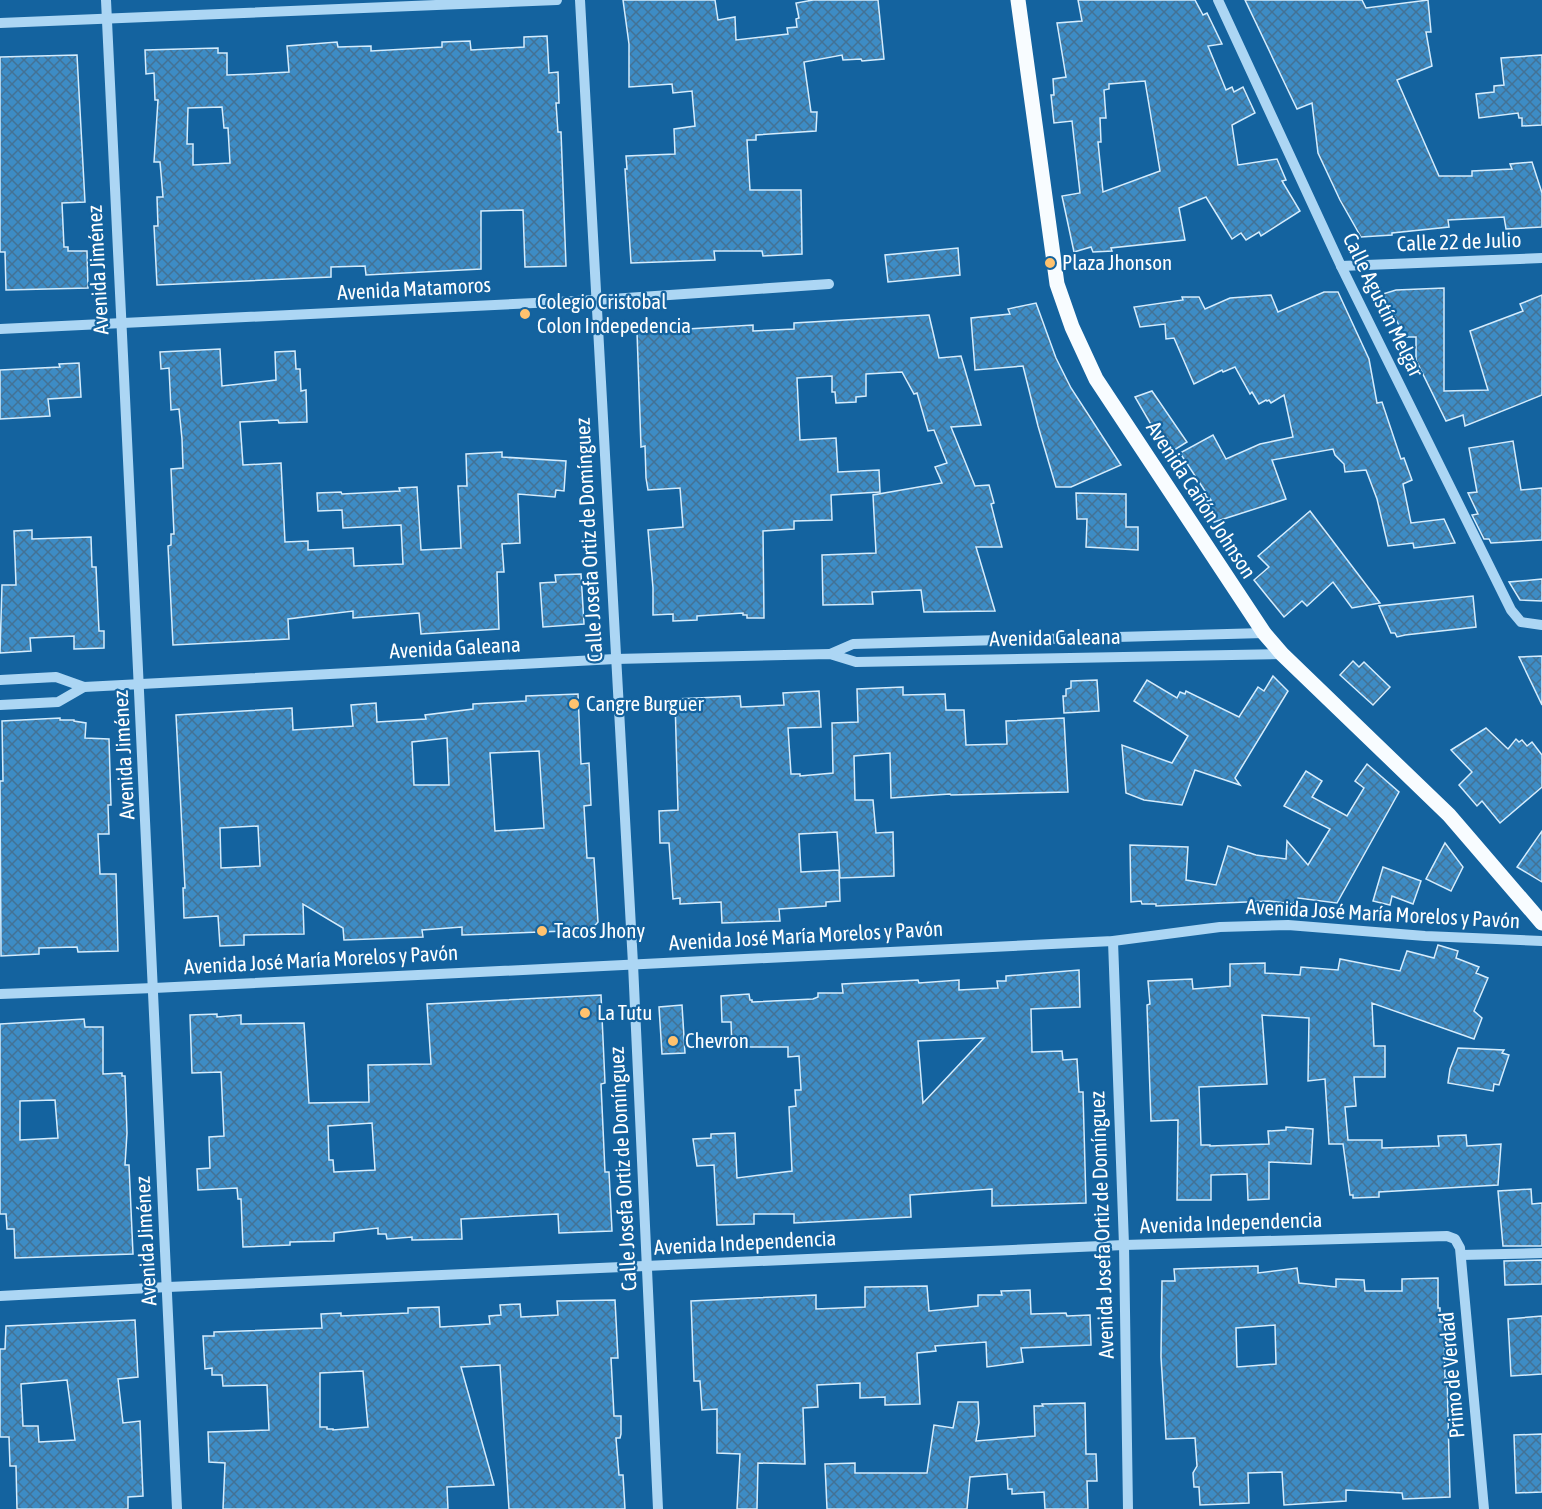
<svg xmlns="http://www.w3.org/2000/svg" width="1542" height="1509" viewBox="0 0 1542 1509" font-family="'Asap Condensed',sans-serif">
  <defs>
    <pattern id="building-cross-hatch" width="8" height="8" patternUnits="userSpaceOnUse" patternTransform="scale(1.5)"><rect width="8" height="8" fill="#3d8cc5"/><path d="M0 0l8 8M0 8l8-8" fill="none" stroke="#437295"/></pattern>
  </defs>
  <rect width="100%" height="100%" fill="#14639f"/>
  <g fill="url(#building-cross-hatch)" stroke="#d4ecfd" stroke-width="1.5" fill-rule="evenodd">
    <polygon points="623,0 715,0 718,20 735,17 736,40 788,34 787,28 797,27 796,19 799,18 796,3 813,0 878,0 884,59 862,61 861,59 843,60 842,55 804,62 811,112 817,112 816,131 756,135 756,140 747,140 750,190 801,190 802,254 763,256 762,251 714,251 715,260 631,263 625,169 627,169 626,156 675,154 674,129 695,126 692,91 673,93 672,84 629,87 629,44"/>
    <path d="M1078,0H1195L1203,15L1207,13L1222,44L1208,46L1226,90L1232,87L1234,92L1243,87L1255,113L1232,125L1238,165L1277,159L1286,180L1282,181L1300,211L1261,236L1259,232L1246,240L1241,233L1232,239L1206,197L1179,208L1185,240L1111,248L1112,251L1093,252L1091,247L1074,252L1062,196L1080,193L1072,121L1054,123L1051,95H1054L1053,79L1066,77L1057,23L1082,21ZM1145,81L1160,171L1103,192L1098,142H1101L1100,118H1106L1104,90L1109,89V84Z"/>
    <polygon points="1245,0 1362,0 1366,8 1428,0 1431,32 1426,32 1432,66 1397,80 1439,176 1472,176 1472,171 1512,169 1510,164 1532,162 1542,193 1542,227 1506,229 1504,217 1448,220 1449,227 1392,233 1392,235 1361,237 1340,200 1318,153 1312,103 1297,109"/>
    <path d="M547,36L549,73L558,72L559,103H556L558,132H561L566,266L525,267L523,210L481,211V269L366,275L365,266L331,267V277L157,285L154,226H158L157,197H163L160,162H154L158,100H155L154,73L146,74L145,50L218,48V53H227V75L254,74L289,72L287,46L337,42L338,47L371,46V51L442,47V42L470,41L471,50L524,47V37ZM222,107L224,128H228L230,163L193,165V144H187L188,108Z"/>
    <polygon points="77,55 85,202 62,203 64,247 68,247 68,251 87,251 88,288 6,290 5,252 0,252 0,57"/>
    <polygon points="1542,55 1542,125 1522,126 1522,118 1519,118 1518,113 1479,118 1476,94 1494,92 1494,86 1504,85 1501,58"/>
    <polygon points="958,248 960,275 888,282 885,255"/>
    <polygon points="1444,288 1444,391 1488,390 1470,331 1523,311 1520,304 1542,295 1542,395 1465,426 1463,415 1446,421 1416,360 1416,337 1405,337 1383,294 1396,290"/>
    <polygon points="1324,292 1338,292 1369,359 1377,403 1382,402 1401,459 1404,458 1412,480 1403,484 1411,523 1444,519 1455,543 1414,548 1413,543 1388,546 1377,499 1366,470 1345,472 1344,464 1335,455 1333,449 1272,460 1286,499 1214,522 1201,503 1211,500 1180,453 1213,435 1226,459 1260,444 1293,437 1284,395 1271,403 1269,400 1267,401 1266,400 1259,404 1252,392 1250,394 1235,367 1223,372 1222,370 1194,384 1174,338 1166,339 1165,324 1140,327 1134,307 1183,300 1182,297 1199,297 1205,309 1230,298 1271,295 1278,312"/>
    <polygon points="1036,303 1056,358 1071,388 1121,465 1071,487 1056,487 1038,426 1023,366 975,370 971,318 1010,314 1008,309"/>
    <polygon points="929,315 939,358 961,356 981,425 951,427 975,486 989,485 994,503 991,504 1002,547 976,547 995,611 924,612 921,590 872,592 873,604 823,605 822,555 876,553 873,495 942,483 935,467 947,463 934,430 928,431 917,393 914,394 902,372 866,374 866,396 856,397 856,402 836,403 835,392 832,392 832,376 797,378 800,440 836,438 838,472 879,470 880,492 831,495 832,520 794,521 794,529 763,531 764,618 747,618 747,615 743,615 743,613 697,616 697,620 673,621 673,614 653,615 653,588 648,530 683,527 680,488 648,490 646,478 645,446 641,447 637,332 753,325 753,331 794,329 794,323"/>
    <polygon points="220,349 222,386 276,380 275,352 295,351 296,369 300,369 301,391 306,390 307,422 279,423 278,420 240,422 243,465 281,463 285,542 308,541 308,550 353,548 354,566 403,564 401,525 343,528 342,510 318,511 317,493 341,492 342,494 400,491 399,488 417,487 421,550 461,548 458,486 467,486 466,454 502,452 502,457 566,461 564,491 556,490 555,497 518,494 520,543 502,544 504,572 497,572 499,629 421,634 419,613 353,618 353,611 288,619 289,639 173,645 168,546 171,545 171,534 174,534 171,469 183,468 182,439 179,409 171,410 169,368 161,369 160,352"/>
    <polygon points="79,363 81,397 48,399 50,416 0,419 0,370 60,367 59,364"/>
    <polygon points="1152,391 1187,442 1171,452 1162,439 1160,440 1135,397"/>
    <polygon points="1513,441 1521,490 1542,488 1542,540 1491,543 1489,539 1484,539 1472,515 1478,514 1468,493 1477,492 1469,448"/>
    <polygon points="1076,493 1126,494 1126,527 1138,527 1138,550 1086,547 1087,519 1077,519"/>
    <polygon points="1310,511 1380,603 1352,608 1333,582 1307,606 1302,601 1284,617 1254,580 1269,567 1258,556"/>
    <polygon points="32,530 32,539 91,537 92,567 96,567 99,631 104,631 104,648 74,649 74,636 30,638 31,651 0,653 2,585 16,585 14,531"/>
    <polygon points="581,574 584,624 543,627 540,583 556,582 555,575"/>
    <polygon points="1542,579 1542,601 1520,600 1509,582"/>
    <polygon points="1473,596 1476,627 1405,635 1397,637 1395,633 1391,633 1379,606"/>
    <polygon points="1542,656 1542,705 1519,657"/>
    <polygon points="1353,661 1359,667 1364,662 1390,687 1373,705 1340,675"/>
    <polygon points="1273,676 1288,691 1235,778 1240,785 1195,770 1182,805 1144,800 1126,793 1122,745 1172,763 1188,736 1134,701 1147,680 1177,698 1180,692 1185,694 1186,691 1239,717 1258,687 1264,691"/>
    <polygon points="1097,680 1099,711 1064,713 1063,696 1066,696 1066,689 1071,688 1071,681"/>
    <polygon points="903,687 903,695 945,694 946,710 964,710 966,745 1007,744 1006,721 1064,718 1068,792 951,795 950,794 891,798 890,753 854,756 855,800 873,800 876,833 893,832 894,876 840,878 837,832 799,834 801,872 839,870 840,901 826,902 826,906 779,909 780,921 722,923 721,902 680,904 680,898 673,899 669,843 660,843 659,811 678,810 675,699 740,696 741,707 784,705 783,693 819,691 821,727 788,728 791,774 800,774 800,776 833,773 832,723 858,722 857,689"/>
    <path d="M578,694L581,764L589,763L591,805L584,806L587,858H594L598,922L591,930L462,935V927L422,930L423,937L344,940L343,928L303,904L304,934L244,935V945L220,946L218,916L184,918L183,888H185L176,715L292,708L293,730L353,726L351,705L376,703L377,722L426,719L425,715L473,709V704L526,701V696ZM447,738L449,785H414L412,742ZM539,751L544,828L495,831L490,753ZM258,826L260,866L221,868L220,828Z"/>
    <polygon points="60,718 60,720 74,720 74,721 86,723 85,738 109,739 111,805 108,805 109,834 98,834 100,874 116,874 118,951 78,952 77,947 39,948 39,954 1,956 0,781 3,781 2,721"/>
    <polygon points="1486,728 1508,749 1516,739 1519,742 1522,740 1527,746 1532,742 1542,755 1542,787 1500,823 1482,801 1477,806 1459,785 1472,772 1451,750"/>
    <polygon points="1367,764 1399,792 1337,903 1298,898 1293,904 1269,901 1156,906 1156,904 1142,904 1141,901 1131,902 1130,845 1188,847 1186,880 1216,885 1228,846 1256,855 1286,859 1287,841 1308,865 1330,829 1284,806 1306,771 1322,781 1312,797 1347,816 1364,788 1355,781"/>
    <polygon points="1542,831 1542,882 1517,867"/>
    <polygon points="1445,843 1463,867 1451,891 1426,879"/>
    <polygon points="1383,867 1421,881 1413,904 1392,896 1390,905 1373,901"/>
    <polygon points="1438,945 1458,951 1456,958 1479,967 1476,973 1488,978 1474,1011 1482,1018 1474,1039 1372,1003 1374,1046 1385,1046 1385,1077 1354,1077 1356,1106 1345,1107 1348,1140 1382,1140 1382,1148 1439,1146 1438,1136 1466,1135 1467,1146 1501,1144 1498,1185 1379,1192 1379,1197 1353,1198 1353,1195 1350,1195 1343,1144 1329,1144 1325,1079 1308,1081 1309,1018 1262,1015 1267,1084 1199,1087 1201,1145 1210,1145 1210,1146 1269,1144 1268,1131 1286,1130 1286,1127 1313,1129 1311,1164 1269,1162 1269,1199 1248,1200 1247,1174 1211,1175 1211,1200 1177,1200 1178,1120 1151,1121 1147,1005 1150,1004 1148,981 1192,979 1193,989 1230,986 1230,964 1265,963 1265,973 1300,975 1301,967 1338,970 1340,959 1400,971 1407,951 1434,958"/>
    <path d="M1079,970L1080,1007L1031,1009L1032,1052L1062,1051L1063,1060L1077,1059L1079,1092H1083L1086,1203L992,1206V1189L910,1195L911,1217L794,1223V1214H754V1224L717,1225L714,1165L697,1166L693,1139L711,1138V1134L735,1133L737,1178L792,1171L789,1107L796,1106L795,1090H801L799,1056L788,1057V1047H732L731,1022H722L721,996L749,994L750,1000H752V1002L813,999L818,997V993H843L842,984L918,980L919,983L959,980V990L998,988L997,981H1006V976ZM984,1038L923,1103L918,1041Z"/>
    <path d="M601,995L605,1083L601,1084L605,1172H609L612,1231L559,1233L558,1214L461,1219L462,1239L412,1240V1237L387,1239L386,1234H378V1228L334,1233V1241L290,1242V1245L243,1247L241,1199H238L237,1188L198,1190L197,1169L210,1168L209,1137L224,1136L221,1072L192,1073L190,1015L217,1014V1017L241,1015V1024L304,1023L309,1103L369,1102L368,1065L431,1064L427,1004ZM372,1123L375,1170L334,1172L333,1160H329L328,1126Z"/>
    <polygon points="682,1005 685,1053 662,1054 659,1007"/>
    <path d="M84,1019L85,1027H103V1074L122,1073V1076H125L127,1133L125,1165H129L133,1254L15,1258L14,1229H7L6,1214H0V1024ZM55,1100L58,1138L20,1140V1101Z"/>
    <polygon points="1458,1048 1504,1050 1502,1053 1509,1055 1499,1085 1494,1084 1493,1091 1448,1083 1450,1069"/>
    <polygon points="1531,1189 1532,1204 1542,1203 1542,1246 1503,1246 1498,1191"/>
    <polygon points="1542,1260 1542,1284 1505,1285 1504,1261"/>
    <path d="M1258,1266V1273L1297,1268L1299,1283L1336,1287V1279L1364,1280L1365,1291H1402V1279L1438,1278V1308H1440V1322H1444L1445,1377L1447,1376L1450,1497L1403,1499L1402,1493L1346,1490V1501L1284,1505L1282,1472L1248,1473L1249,1503L1200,1505L1199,1487H1194L1193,1473L1197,1466L1195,1438L1166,1439L1161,1357L1162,1281H1175L1174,1269ZM1275,1325L1276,1364L1237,1367L1236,1328Z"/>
    <polygon points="927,1286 929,1311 978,1306 978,1295 1002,1295 1001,1291 1030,1290 1031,1314 1066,1313 1067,1316 1090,1315 1091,1345 1021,1348 1023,1362 987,1367 986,1342 935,1346 936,1351 917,1353 920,1404 885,1405 885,1397 860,1398 860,1383 817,1385 818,1407 803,1408 805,1464 758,1463 757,1509 737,1509 740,1454 717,1453 717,1409 702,1410 700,1381 694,1381 691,1301 816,1295 816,1309 865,1307 865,1287"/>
    <path d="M615,1300L618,1358H611L614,1416H621V1434L620,1438H616L619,1475H623L625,1509H509L500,1365L461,1367L494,1485L447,1487L448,1509H223L225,1463L209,1462L208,1432L269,1430L267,1385L223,1386L222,1375H212V1368L205,1369L203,1336H214V1332L322,1328L321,1314L341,1313V1316L408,1313V1308L439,1307L440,1327L490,1324L489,1316L501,1315L500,1305L520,1304L521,1317L558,1315L557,1301ZM363,1371L368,1427L333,1430V1429H327V1427H320V1373Z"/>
    <polygon points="1542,1316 1542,1374 1511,1376 1508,1319"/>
    <path d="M135,1320L138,1377L118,1379L123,1423L140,1421L143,1496L128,1497V1509H17L16,1466H10L9,1437H0V1349H5L6,1326ZM67,1380L75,1440L39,1442L38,1426H23L21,1384Z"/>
    <polygon points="958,1402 978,1402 979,1423 976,1441 1035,1436 1034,1406 1043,1406 1042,1404 1085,1403 1086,1454 1096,1454 1097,1481 1087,1481 1088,1509 1045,1509 1044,1492 1012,1494 1012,1489 1008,1489 1007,1474 970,1477 967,1509 827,1509 825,1464 855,1463 855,1473 927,1473 934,1425 953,1428"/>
    <polygon points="1542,1434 1542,1492 1516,1493 1514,1435"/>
  </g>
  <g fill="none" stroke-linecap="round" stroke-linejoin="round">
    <g stroke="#acd6f4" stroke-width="10">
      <path d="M106,0C128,503 157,1006 177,1509"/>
      <polyline points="580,0 633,964 658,1509"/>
      <polyline points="1218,0 1341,266 1511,610 1521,622 1542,625"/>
      <polyline points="0,23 557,0"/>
      <polyline points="1341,266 1542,258"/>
      <polyline points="0,329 597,300 829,284"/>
      <polyline points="830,654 853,644 1264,633"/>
      <polyline points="0,680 56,677 84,687 615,659 830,654 856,662 1282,654"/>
      <polyline points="0,705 58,702 84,687"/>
      <polyline points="1113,941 1124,1245 1128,1509"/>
      <polyline points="0,994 154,988 1113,941 1220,927 1288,925 1425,936 1542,941"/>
      <polyline points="1461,1255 1542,1253"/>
      <polyline points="0,1296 168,1287 1124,1245 1447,1236 1455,1239 1460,1248 1484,1509"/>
    </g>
    <polyline stroke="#f8fcff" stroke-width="15" points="1018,0 1057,284 1072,327 1096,379 1264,633 1282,654 1449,815 1542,923"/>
  </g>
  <g fill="#ffc26e" stroke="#14639f" stroke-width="2">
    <circle cx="1050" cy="263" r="6"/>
    <circle cx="525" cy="314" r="6"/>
    <circle cx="574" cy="704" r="6"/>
    <circle cx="542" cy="931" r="6"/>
    <circle cx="585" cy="1013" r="6"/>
    <circle cx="673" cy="1041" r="6"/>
  </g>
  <g text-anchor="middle" stroke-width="4.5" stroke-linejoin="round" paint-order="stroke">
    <g font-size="21" fill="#fff" stroke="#14639f">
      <text transform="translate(1459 242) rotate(-2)" y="7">Calle 22 de Julio</text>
      <text transform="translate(98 270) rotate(-93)" y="7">Avenida Jiménez</text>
      <text transform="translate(414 289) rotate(-3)" y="7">Avenida Matamoros</text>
      <text transform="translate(1383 305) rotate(64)" y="7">Calle Agustín Melgar</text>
      <text transform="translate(1201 500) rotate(57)" y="7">Avenida Cañón Johnson</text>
      <text transform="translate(589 540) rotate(-93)" y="7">Calle Josefa Ortiz de Domínguez</text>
      <text transform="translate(1055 638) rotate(-1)" y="7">Avenida Galeana</text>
      <text transform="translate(455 648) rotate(-3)" y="7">Avenida Galeana</text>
      <text transform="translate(124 755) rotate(-93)" y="7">Avenida Jiménez</text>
      <text transform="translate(1383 914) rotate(3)" y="7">Avenida José María Morelos y Pavón</text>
      <text transform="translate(806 936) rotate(-3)" y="7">Avenida José María Morelos y Pavón</text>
      <text transform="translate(321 960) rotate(-3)" y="7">Avenida José María Morelos y Pavón</text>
      <text transform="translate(623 1169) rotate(-93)" y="7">Calle Josefa Ortiz de Domínguez</text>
      <text transform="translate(1231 1223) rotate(-2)" y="7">Avenida Independencia</text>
      <text transform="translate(1102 1225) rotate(-92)" y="7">Avenida Josefa Ortiz de Domínguez</text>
      <text transform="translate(146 1241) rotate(-93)" y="7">Avenida Jiménez</text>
      <text transform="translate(745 1243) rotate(-3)" y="7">Avenida Independencia</text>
      <text transform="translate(1452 1375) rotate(-95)" y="7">Primo de Verdad</text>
    </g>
    <g font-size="21" fill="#fff" stroke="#14639f" text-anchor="start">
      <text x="1062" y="270">Plaza Jhonson</text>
      <text x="537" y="309">Colegio Cristobal<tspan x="537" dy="24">Colon Indepedencia</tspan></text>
      <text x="586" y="711">Cangre Burguer</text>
      <text x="554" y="938">Tacos Jhony</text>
      <text x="597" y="1020">La Tutu</text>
      <text x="685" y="1048">Chevron</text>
    </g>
  </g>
</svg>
